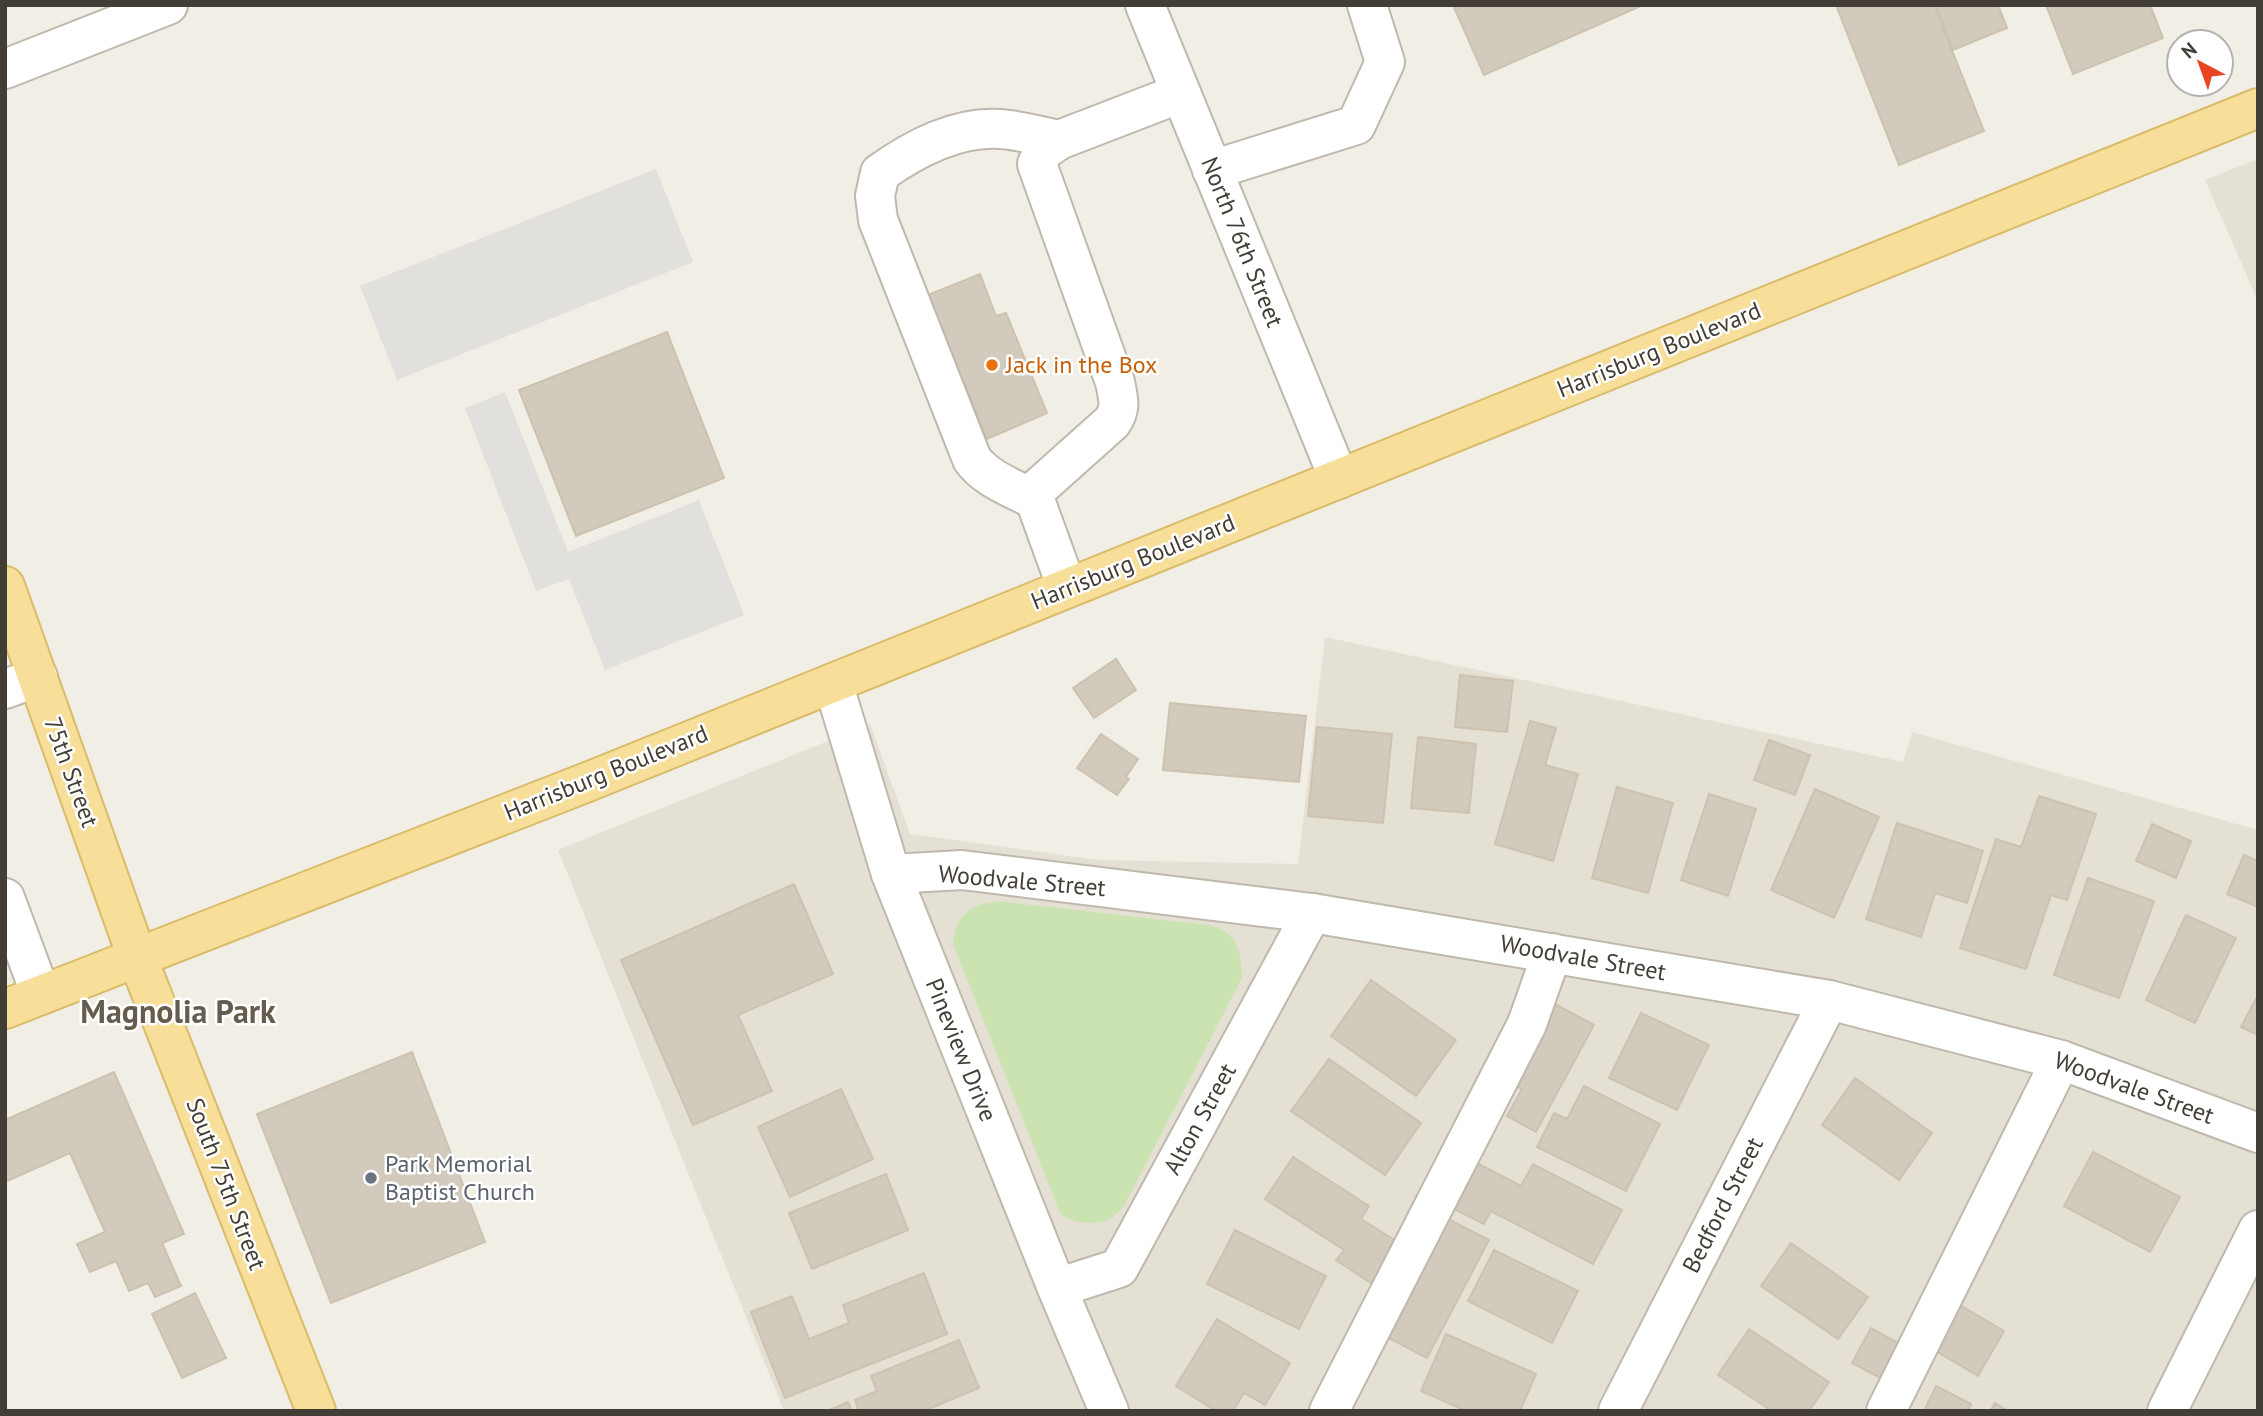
<svg xmlns="http://www.w3.org/2000/svg" width="2263" height="1416" viewBox="0 0 2263 1416" font-family="'PT Sans',sans-serif">
  <rect width="100%" height="100%" fill="#f1eee5"/>
  <g fill="#e5e0d4">
    <polygon points="2258,159 2258,301 2205,180"/>
    <polygon points="1325,637 1903,762 1912,732 2258,830 2258,1411 784,1411 558,850 870,724 910,834 1099,860 1298,864"/>
  </g>
  <path fill="#cbe3b0" d="M997,901L1209,925C1240,933 1240,949 1242,978L1124,1206C1120,1210 1116,1215 1111,1218C1097,1227 1072,1223 1060,1213L953,944C957,914 968,906 997,901Z"/>
  <g fill="#e2e0dd">
    <polygon points="656,169 693,262 397,380 360,286"/>
    <polygon points="505,392 568,552 699,500 744,615 605,670 569,579 536,591 465,408"/>
  </g>
  <g fill="#d2cabc" stroke="#ccc2af" stroke-width="2">
    <polygon points="1453,5 1643,5 1484,75"/>
    <polygon points="1836,5 1934,5 1984,131 1899,165"/>
    <polygon points="1936,5 1998,5 2007,28 1953,50"/>
    <polygon points="2046,5 2150,5 2163,38 2073,74"/>
    <polygon points="980,274 996,316 1006,313 1047,413 987,439 928,295"/>
    <polygon points="667,332 724,478 576,536 519,390"/>
    <polygon points="1116,659 1136,690 1094,718 1073,688"/>
    <polygon points="1460,675 1513,681 1507,732 1455,727"/>
    <polygon points="1170,703 1306,716 1299,782 1163,770"/>
    <polygon points="1530,721 1556,728 1545,765 1578,774 1553,861 1495,844"/>
    <polygon points="1317,727 1392,734 1383,823 1308,816"/>
    <polygon points="1101,734 1138,759 1126,777 1129,779 1117,795 1077,768"/>
    <polygon points="1418,737 1476,744 1469,813 1411,808"/>
    <polygon points="1769,740 1810,755 1795,795 1754,780"/>
    <polygon points="1617,787 1673,803 1648,893 1592,878"/>
    <polygon points="1815,789 1879,817 1834,918 1771,890"/>
    <polygon points="1709,794 1756,809 1728,896 1681,880"/>
    <polygon points="2039,796 2096,814 2067,900 2051,895 2026,969 1960,948 1996,839 2021,847"/>
    <polygon points="1897,823 1983,851 1967,903 1935,893 1921,937 1866,919"/>
    <polygon points="2152,824 2191,841 2176,878 2136,861"/>
    <polygon points="2244,855 2258,861 2258,907 2227,894"/>
    <polygon points="2088,878 2154,901 2119,998 2054,975"/>
    <polygon points="794,884 833,974 738,1015 772,1091 693,1125 621,960"/>
    <polygon points="2186,915 2236,938 2195,1023 2146,1000"/>
    <polygon points="1371,980 1456,1040 1416,1096 1331,1036"/>
    <polygon points="2258,995 2258,1035 2241,1027"/>
    <polygon points="1553,1003 1594,1025 1536,1132 1507,1116 1522,1089 1509,1083"/>
    <polygon points="1641,1013 1709,1045 1677,1110 1609,1078"/>
    <polygon points="412,1052 485,1242 331,1303 257,1114"/>
    <polygon points="1329,1059 1421,1123 1385,1175 1291,1111"/>
    <polygon points="114,1072 184,1234 162,1243 181,1286 155,1297 148,1283 129,1291 116,1261 90,1272 77,1244 105,1232 70,1153 5,1182 5,1120"/>
    <polygon points="1855,1078 1932,1133 1899,1180 1822,1125"/>
    <polygon points="1584,1086 1660,1124 1626,1191 1537,1147 1554,1113 1567,1119"/>
    <polygon points="841,1089 873,1159 790,1197 758,1127"/>
    <polygon points="2093,1152 2180,1197 2150,1252 2064,1206"/>
    <polygon points="1293,1157 1369,1206 1361,1219 1404,1246 1377,1287 1336,1260 1344,1250 1265,1199"/>
    <polygon points="1471,1160 1521,1186 1533,1164 1622,1210 1593,1264 1491,1211 1484,1224 1448,1206"/>
    <polygon points="886,1174 908,1230 812,1269 789,1213"/>
    <polygon points="1444,1217 1489,1240 1427,1358 1383,1335"/>
    <polygon points="1235,1230 1326,1276 1299,1329 1207,1284"/>
    <polygon points="1791,1243 1868,1297 1838,1339 1761,1286"/>
    <polygon points="1494,1250 1578,1291 1552,1343 1468,1301"/>
    <polygon points="924,1273 947,1334 785,1398 751,1312 792,1296 809,1339 849,1323 843,1305"/>
    <polygon points="195,1293 226,1358 182,1378 152,1314"/>
    <polygon points="1960,1305 2004,1331 1978,1376 1934,1350"/>
    <polygon points="1217,1319 1290,1363 1265,1405 1244,1393 1233,1411 1216,1411 1176,1386"/>
    <polygon points="1871,1328 1907,1348 1888,1382 1852,1363"/>
    <polygon points="1749,1329 1829,1382 1809,1411 1772,1411 1718,1375"/>
    <polygon points="1446,1334 1536,1374 1520,1411 1466,1411 1421,1391"/>
    <polygon points="959,1340 979,1388 924,1411 859,1411 855,1400 877,1391 871,1376"/>
    <polygon points="1936,1386 1971,1404 1968,1411 1924,1411"/>
    <polygon points="848,1402 852,1411 827,1411"/>
    <polygon points="1995,1403 2008,1411 1990,1411"/>
  </g>
  <g fill="none" stroke-linecap="round" stroke-linejoin="round">
    <defs>
      <g id="minor">
        <polyline points="1145,5 1339,479"/>
        <polyline points="5,69 168,5"/>
        <polyline points="1212,170 1356,125 1385,62 1367,5"/>
        <path d="M1035,500C1013,488 986,479 972,459L878,220L875,196L880,173C914,149 956,126 1000,129C1019,130 1040,136 1059,140"/>
        <path d="M1067,588L1035,500L1036,490L1112,422C1122,408 1118,398 1115,382L1037,164L1043,151L1059,140L1181,93"/>
        <polyline points="833,683 891,874 1057,1288 1109,1411"/>
        <polyline points="5,689 38,677"/>
        <polyline points="891,874 962,870 1312,913 1829,1000 2061,1060 2258,1133"/>
        <polyline points="5,898 41,995"/>
        <polyline points="1057,1288 1119,1268 1312,913"/>
        <polyline points="1329,1411 1527,1024 1552,953"/>
        <polyline points="1618,1411 1829,1000"/>
        <polyline points="1886,1411 2061,1060"/>
        <polyline points="2167,1411 2258,1230"/>
      </g>
      <g id="major">
        <polyline points="5,586 137,957 316,1411"/>
        <polyline points="5,1009 585,783 2258,108"/>
      </g>
    </defs>
    <use href="#minor" stroke="#bfb8ac" stroke-width="42"/>
    <use href="#major" stroke="#dabb6a" stroke-width="42"/>
    <use href="#minor" stroke="#fff" stroke-width="38"/>
    <use href="#major" stroke="#f7de99" stroke-width="38"/>
  </g>
  <circle fill="#e8710a" stroke="#fff" stroke-width="2.5" cx="992" cy="365" r="7"/>
  <circle fill="#6b7280" stroke="#fff" stroke-width="2.5" cx="371" cy="1178" r="7"/>
  <g text-anchor="middle" stroke-width="5" stroke-linejoin="round" paint-order="stroke">
    <g font-size="24" fill="#433e35" stroke="#fff">
      <text transform="translate(1242 242) rotate(68)" y="8">North 76th Street</text>
      <text transform="translate(1659 350) rotate(-22)" y="8">Harrisburg Boulevard</text>
      <text transform="translate(1133 562) rotate(-22)" y="8">Harrisburg Boulevard</text>
      <text transform="translate(71 772) rotate(70)" y="8">75th Street</text>
      <text transform="translate(606 773) rotate(-22)" y="8">Harrisburg Boulevard</text>
      <text transform="translate(1022 881) rotate(5)" y="8">Woodvale Street</text>
      <text transform="translate(1583 958) rotate(10)" y="8">Woodvale Street</text>
      <text transform="translate(961 1050) rotate(68)" y="8">Pineview Drive</text>
      <text transform="translate(2134 1088) rotate(20)" y="8">Woodvale Street</text>
      <text transform="translate(1200 1119) rotate(-61)" y="8">Alton Street</text>
      <text transform="translate(226 1184) rotate(69)" y="8">South 75th Street</text>
      <text transform="translate(1723 1205) rotate(-63)" y="8">Bedford Street</text>
    </g>
    <g font-size="24" fill="#c56008" stroke="#fff" text-anchor="start">
      <text x="1006" y="373">Jack in the Box</text>
    </g>
    <g font-size="24" fill="#5b616d" stroke="#fff" text-anchor="start">
      <text x="385" y="1172">Park Memorial<tspan x="385" dy="28">Baptist Church</tspan></text>
    </g>
    <g font-size="32" font-weight="bold" fill="#655c4d" stroke="#fff">
      <text x="178" y="1023">Magnolia Park</text>
    </g>
  </g>
  <rect width="2263" height="1416" fill="none" stroke="#433e35" stroke-width="14"/>
  <g transform="translate(2200 63) rotate(319)"><circle r="33" fill="#ffffff" stroke="#b4b2ae" stroke-width="2"/>
  <path d="M0-5L12 26L0 18L-12 26Z" fill="#ea4523"/>
  <text y="-10" font-size="19" font-weight="bold" text-anchor="middle" fill="#433e35">N</text>
  </g>
</svg>
